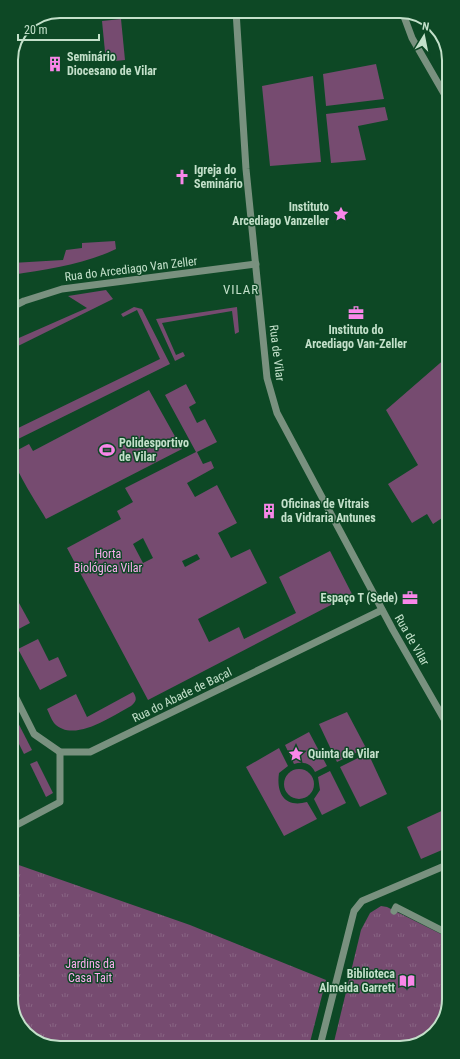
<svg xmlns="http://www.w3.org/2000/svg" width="460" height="1059" viewBox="0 0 460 1059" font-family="'Roboto Condensed',sans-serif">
  <defs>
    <pattern id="park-tufts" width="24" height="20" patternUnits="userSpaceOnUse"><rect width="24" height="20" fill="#764b70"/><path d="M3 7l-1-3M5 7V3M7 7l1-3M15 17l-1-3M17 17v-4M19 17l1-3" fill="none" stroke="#886583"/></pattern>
  </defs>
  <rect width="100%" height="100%" fill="#0d4825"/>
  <g fill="#764b70" fill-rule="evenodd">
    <polygon points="121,19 125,60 106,62 102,21"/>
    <polygon points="376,64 384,99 326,106 323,74"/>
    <polygon points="313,76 321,162 270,166 262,86"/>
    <polygon points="385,107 388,120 358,126 366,160 331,163 326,114"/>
    <path d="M115,241L116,249C83,265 47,269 12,275V263L63,260L66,250L82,248V243Z"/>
    <polygon points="106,290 113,299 12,349 12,341 87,308 68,296"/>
    <polygon points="134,307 142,309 170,364 12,442 12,431 160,359 137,310 123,317 121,314"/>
    <polygon points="237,307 239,332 235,334 232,311 162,323 176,355 183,352 185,356 175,361 156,319"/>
    <polygon points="447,357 448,514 433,524 427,514 412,523 388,484 418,465 386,410"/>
    <path d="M186,384L196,403L189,407L197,423L205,419L217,442L197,452L203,464L211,461L214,468L187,483L195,497L217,485L237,523L218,533L231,558L250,549L267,583L198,619L209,642L239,627L244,639L296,613L279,577L330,551L352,594L148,700L67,548L121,519L117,511L133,502L125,488L196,452L165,395ZM143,538L153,558L143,563L133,544ZM197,554L200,559L185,567L182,561Z"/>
    <path d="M149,390L182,449L46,519C38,505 12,466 12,453L29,444L33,451Z"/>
    <polygon points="19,603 30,623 13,632 13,606"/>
    <polygon points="38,639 49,661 58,657 67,676 40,690 18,649"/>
    <path d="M133,692C137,698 137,701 131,706C112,716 73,744 54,723C51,719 49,713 47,709L76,694L87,717Z"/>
    <polygon points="347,712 366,748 337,762 319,724"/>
    <polygon points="13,713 32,750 24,754 13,732"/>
    <path d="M309,732L327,766L315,772C311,763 303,761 294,764L285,745Z"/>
    <path d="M279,748L288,766L279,773C276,794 285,808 307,802L317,819L284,836L246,767Z"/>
    <polygon points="368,753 387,794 360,807 340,767"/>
    <polygon points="37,761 53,793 46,797 30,764"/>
    <circle cx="299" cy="784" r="15"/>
    <polygon points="330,771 346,803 322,815 314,799 320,790 318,777"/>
    <polygon points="448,808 449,847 421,859 407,827"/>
  </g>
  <g fill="url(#park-tufts)">
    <polygon points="13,863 190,925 326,980 309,1046 57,1048 30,1038 14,1015"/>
    <polygon points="381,906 387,907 449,938 449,999 439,1028 416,1045 333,1046 361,930 370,913"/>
  </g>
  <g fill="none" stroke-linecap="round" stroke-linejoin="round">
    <g stroke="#79917f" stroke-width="7">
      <polyline points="236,11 246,169 267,378 277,413 393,630 448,726"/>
      <polyline points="402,11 412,38 446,97"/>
      <polyline points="12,307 24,301 62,289 256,264"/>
      <polyline points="13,692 34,734 60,752 90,752 382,610"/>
      <polyline points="13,827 60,802 60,752"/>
      <polyline points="394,911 396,907 449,934"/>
      <polyline points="320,1046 354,911 362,901 449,864"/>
    </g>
  </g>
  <defs>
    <symbol id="building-bare" viewBox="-9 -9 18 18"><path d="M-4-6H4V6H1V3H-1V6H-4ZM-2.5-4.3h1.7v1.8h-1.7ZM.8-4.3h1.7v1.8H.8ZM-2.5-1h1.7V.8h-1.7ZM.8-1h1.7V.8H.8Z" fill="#f987e9" stroke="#0d4825" stroke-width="2.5" paint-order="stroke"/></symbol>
    <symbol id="church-bare" viewBox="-9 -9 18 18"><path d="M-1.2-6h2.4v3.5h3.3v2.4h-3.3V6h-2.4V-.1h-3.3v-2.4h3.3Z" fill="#f987e9" stroke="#0d4825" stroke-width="2.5" paint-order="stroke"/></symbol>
    <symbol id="sight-bare" viewBox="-9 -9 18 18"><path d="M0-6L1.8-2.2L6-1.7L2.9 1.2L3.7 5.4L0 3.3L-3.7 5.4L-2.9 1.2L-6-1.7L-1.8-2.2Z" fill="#f987e9" stroke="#0d4825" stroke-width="2.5" paint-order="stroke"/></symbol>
    <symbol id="office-bare" viewBox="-9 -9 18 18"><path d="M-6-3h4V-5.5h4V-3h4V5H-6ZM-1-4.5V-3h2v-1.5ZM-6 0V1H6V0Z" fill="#f987e9" stroke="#0d4825" stroke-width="2.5" paint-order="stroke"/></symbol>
    <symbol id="stadium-bare" viewBox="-9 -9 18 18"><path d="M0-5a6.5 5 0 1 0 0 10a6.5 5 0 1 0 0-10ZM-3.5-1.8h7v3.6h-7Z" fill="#f987e9" stroke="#0d4825" stroke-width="2.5" paint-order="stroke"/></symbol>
    <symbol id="library-bare" viewBox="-9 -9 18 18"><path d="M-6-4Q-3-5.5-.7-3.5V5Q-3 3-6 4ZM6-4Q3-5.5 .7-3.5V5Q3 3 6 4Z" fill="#f987e9" stroke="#0d4825" stroke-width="2.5" paint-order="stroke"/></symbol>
  </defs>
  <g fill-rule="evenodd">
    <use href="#building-bare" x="44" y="53" width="22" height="22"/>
    <use href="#church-bare" x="171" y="166" width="22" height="22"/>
    <use href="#sight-bare" x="330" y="203" width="22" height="22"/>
    <use href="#office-bare" x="345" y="302" width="22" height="22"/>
    <use href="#stadium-bare" x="96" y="439" width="22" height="22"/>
    <use href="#building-bare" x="258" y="500" width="22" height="22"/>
    <use href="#office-bare" x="399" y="587" width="22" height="22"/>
    <use href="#sight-bare" x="285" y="743" width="22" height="22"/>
    <use href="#library-bare" x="396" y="970" width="22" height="22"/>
  </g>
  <g text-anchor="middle" stroke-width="3" stroke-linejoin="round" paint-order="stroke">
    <g font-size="12" font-weight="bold" fill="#c3e0ca" stroke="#0d4825" text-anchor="start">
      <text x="67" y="61">Seminário<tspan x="67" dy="14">Diocesano de Vilar</tspan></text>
      <text x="194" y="174">Igreja do<tspan x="194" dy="14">Seminário</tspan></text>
      <text x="329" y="211" text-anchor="end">Instituto<tspan x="329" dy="14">Arcediago Vanzeller</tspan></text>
      <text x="356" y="334" text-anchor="middle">Instituto do<tspan x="356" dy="14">Arcediago Van-Zeller</tspan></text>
      <text x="119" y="447">Polidesportivo<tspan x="119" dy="14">de Vilar</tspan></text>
      <text x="281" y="508">Oficinas de Vitrais<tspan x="281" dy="14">da Vidraria Antunes</tspan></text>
      <text x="398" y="602" text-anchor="end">Espaço T (Sede)</text>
      <text x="308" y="758">Quinta de Vilar</text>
      <text x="395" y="978" text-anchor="end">Biblioteca<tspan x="395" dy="14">Almeida Garrett</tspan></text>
    </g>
    <g font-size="12" fill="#c3e0ca" stroke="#0d4825">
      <text transform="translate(131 269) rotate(-7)" y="4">Rua do Arcediago Van Zeller</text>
      <text transform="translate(277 353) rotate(83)" y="4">Rua de Vilar</text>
      <text transform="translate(412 640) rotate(60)" y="4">Rua de Vilar</text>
      <text transform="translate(182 695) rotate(-26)" y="4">Rua do Abade de Baçal</text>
    </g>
    <g font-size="12" fill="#fdadf0" stroke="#0d4825">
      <text x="108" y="558">Horta<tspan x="108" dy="14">Biológica Vilar</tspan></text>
      <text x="90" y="968">Jardins da<tspan x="90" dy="14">Casa Tait</tspan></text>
    </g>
    <g font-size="13" letter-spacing="1" fill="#c3e0ca" stroke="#0d4825">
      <text x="241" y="294">VILAR</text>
    </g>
  </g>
  <path d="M0 0H460V1059H0ZM60 18H400A42 42 0 0 1 442 60V999A42 42 0 0 1 400 1041H60A42 42 0 0 1 18 999V60A42 42 0 0 1 60 18Z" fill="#0d4825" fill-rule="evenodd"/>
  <path fill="none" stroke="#c3e0ca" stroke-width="2" d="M60 18H400A42 42 0 0 1 442 60V999A42 42 0 0 1 400 1041H60A42 42 0 0 1 18 999V60A42 42 0 0 1 60 18Z"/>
  <g transform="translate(424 36) rotate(10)" stroke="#0d4825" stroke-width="3" paint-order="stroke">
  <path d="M0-3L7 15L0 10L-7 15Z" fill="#c3e0ca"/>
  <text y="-6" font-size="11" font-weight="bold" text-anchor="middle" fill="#c3e0ca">N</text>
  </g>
  <path d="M18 34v6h81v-6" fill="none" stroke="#c3e0ca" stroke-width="2"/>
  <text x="24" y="34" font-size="12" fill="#c3e0ca" stroke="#0d4825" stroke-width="3" paint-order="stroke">20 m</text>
</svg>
